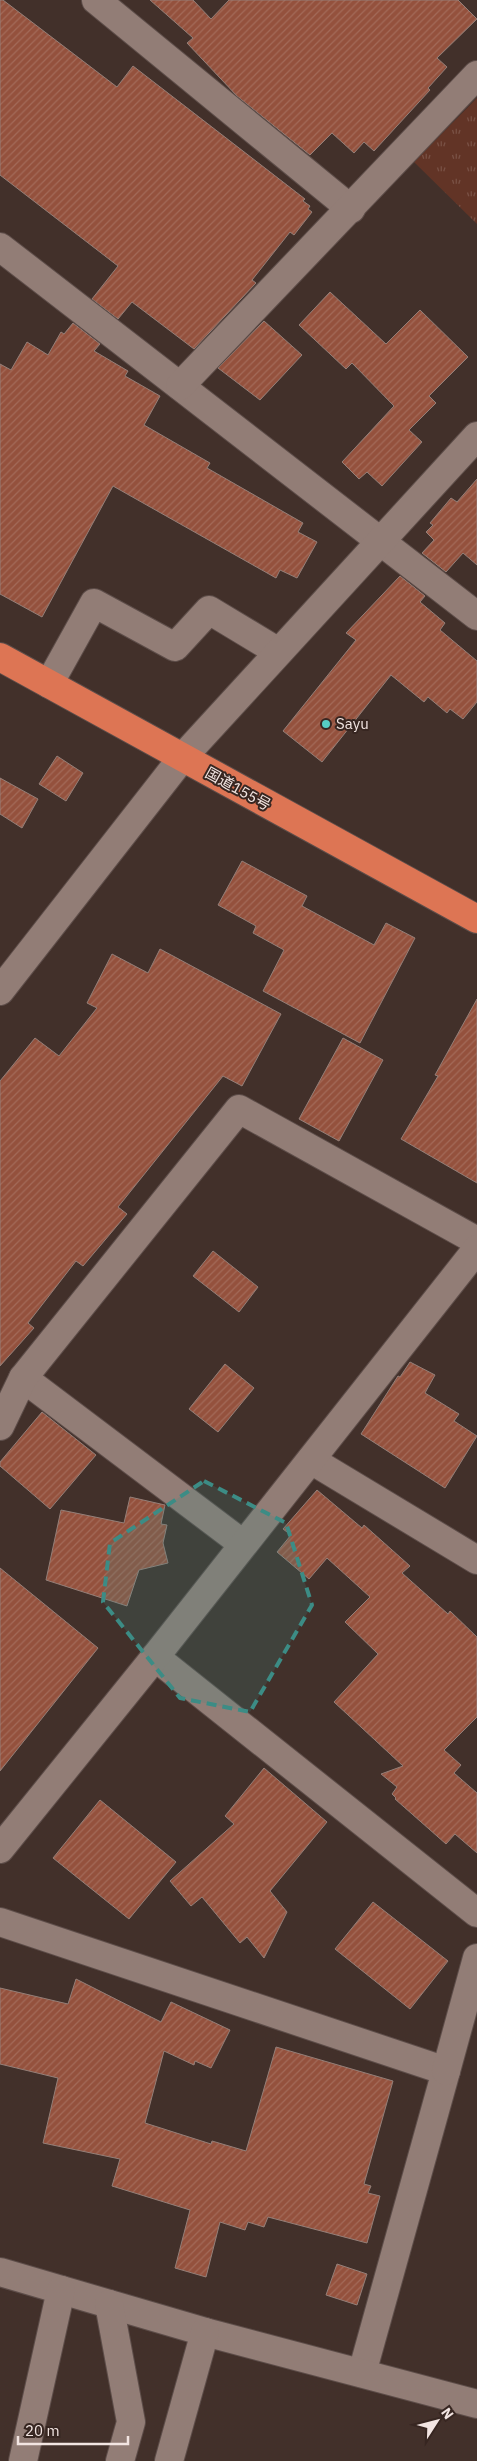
<svg xmlns="http://www.w3.org/2000/svg" width="477" height="2461" viewBox="0 0 477 2461" font-family="'IBM Plex Sans','Noto Sans JP',sans-serif">
  <defs>
    <pattern id="grass-tufts" width="24" height="20" patternUnits="userSpaceOnUse" patternTransform="scale(1.25)"><rect width="24" height="20" fill="#623426"/><path d="M3 7l-1-3M5 7V3M7 7l1-3M15 17l-1-3M17 17v-4M19 17l1-3" fill="none" stroke="#795145"/></pattern>
    <pattern id="building-hatch" width="6" height="6" patternUnits="userSpaceOnUse" patternTransform="scale(1.25)"><rect width="6" height="6" fill="#94513d"/><path d="M-1 1l2-2M0 6l6-6M5 7l2-2" fill="none" stroke="#a36a59"/></pattern>
  </defs>
  <rect width="100%" height="100%" fill="#42302a"/>
  <polygon fill="url(#grass-tufts)" points="477,98 477,224 414,162"/>
  <g fill="url(#building-hatch)" stroke="#947f78">
    <polygon points="0,0 3,0 117,87 133,66 305,199 303,201 310,206 308,209 312,212 294,235 290,232 252,280 256,283 194,349 132,302 118,319 92,299 118,266 0,175"/>
    <polygon points="150,0 193,0 211,19 229,0 458,0 477,19 437,58 447,67 428,88 430,90 374,151 364,142 354,153 332,133 310,155 237,96 187,43 193,38"/>
    <polygon points="330,292 386,344 420,310 468,357 429,396 436,403 409,430 422,442 382,486 367,472 359,479 342,462 394,406 352,363 346,369 299,325"/>
    <polygon points="264,321 302,355 260,400 218,368"/>
    <polygon points="73,323 100,344 94,351 128,371 125,376 160,396 144,425 210,463 207,468 303,523 298,532 317,542 297,578 280,570 276,578 113,486 42,617 0,594 0,364 11,370 27,342 48,355 61,332 64,334"/>
    <polygon points="477,479 477,565 463,553 446,572 422,553 434,540 426,532 433,525 430,523 451,498 457,502"/>
    <polygon points="400,576 425,596 420,602 445,623 440,630 477,661 477,702 463,719 450,709 447,713 428,697 424,702 391,675 322,762 283,731 356,640 346,633"/>
    <polygon points="57,756 83,773 66,801 39,784"/>
    <polygon points="0,778 38,799 22,828 0,814"/>
    <polygon points="242,861 307,896 302,906 374,945 386,923 415,938 360,1043 263,991 284,950 253,933 256,926 218,905"/>
    <polygon points="160,949 281,1014 242,1086 223,1076 118,1207 127,1214 83,1266 76,1261 28,1323 34,1328 0,1366 0,1081 35,1038 59,1056 97,1008 87,1003 112,954 148,973"/>
    <polygon points="477,999 477,1183 401,1139 438,1076 435,1075"/>
    <polygon points="343,1038 383,1060 339,1141 299,1119"/>
    <polygon points="213,1251 258,1287 239,1312 193,1276"/>
    <polygon points="410,1362 435,1375 425,1393 459,1414 454,1421 477,1436 445,1488 361,1434 398,1376 400,1377"/>
    <polygon points="225,1364 254,1388 218,1432 189,1409"/>
    <polygon points="42,1412 96,1455 50,1509 0,1466 0,1462"/>
    <polygon points="317,1490 362,1528 364,1525 410,1566 402,1573 448,1614 450,1611 477,1637 477,1717 444,1750 461,1765 454,1773 477,1793 477,1853 455,1834 446,1844 395,1799 396,1798 392,1794 397,1787 381,1774 403,1766 334,1702 378,1654 345,1622 370,1597 327,1558 309,1579 277,1552 291,1535 283,1529"/>
    <polygon points="130,1497 165,1505 161,1524 167,1525 163,1543 168,1563 139,1570 127,1606 46,1580 61,1510 124,1523"/>
    <polygon points="0,1568 98,1648 0,1771"/>
    <polygon points="264,1768 327,1822 270,1891 287,1912 264,1958 247,1937 240,1943 202,1897 191,1906 170,1881 234,1824 225,1816"/>
    <polygon points="100,1800 176,1862 129,1919 53,1858"/>
    <polygon points="373,1902 448,1961 410,2009 335,1949"/>
    <polygon points="76,1979 161,2022 171,2002 230,2030 211,2068 195,2061 194,2065 164,2051 145,2123 211,2144 212,2141 246,2151 276,2047 393,2081 364,2184 371,2186 368,2193 380,2196 367,2243 268,2217 264,2227 248,2222 245,2230 220,2222 206,2277 175,2268 190,2210 112,2186 120,2159 43,2143 58,2078 0,2064 0,1988 68,2004"/>
    <polygon points="337,2264 367,2274 357,2305 326,2295"/>
  </g>
  <g fill="none" stroke-linecap="round" stroke-linejoin="round">
    <defs>
      <g id="minor">
        <polyline points="96,0 351,209"/>
        <polyline points="0,247 477,616"/>
        <polyline points="180,386 477,75"/>
        <polyline points="49,684 94,603 175,647 209,610 277,651"/>
        <polyline points="0,991 182,758 477,436"/>
        <polyline points="23,1378 243,1544"/>
        <polyline points="0,1426 23,1378 239,1109 477,1241"/>
        <polyline points="311,1460 477,1560"/>
        <polyline points="155,1657 477,1913"/>
        <polyline points="0,1849 155,1657 477,1249"/>
        <polyline points="0,1922 446,2071 362,2373"/>
        <polyline points="446,2071 477,1958"/>
        <polyline points="0,2272 205,2332 477,2404"/>
        <polyline points="109,2304 131,2422 120,2461"/>
        <polyline points="23,2461 61,2290"/>
        <polyline points="169,2461 205,2332"/>
      </g>
      <polyline id="highway" points="0,657 477,919"/>
    </defs>
    <use href="#minor" stroke="#5d4d49" stroke-width="30"/>
    <use href="#highway" stroke="#5d4d49" stroke-width="30"/>
    <use href="#minor" stroke="#927d76" stroke-width="28"/>
    <use href="#highway" stroke="#dd7554" stroke-width="28"/>
  </g>
  <path fill="#3c8c85" fill-opacity="0.2" stroke="#3c8c85" stroke-width="4" stroke-dasharray="10 6" stroke-linejoin="round" d="M204,1481L286,1523L312,1605L250,1712L180,1698L103,1602L110,1543Z"/>
  <circle fill="#56cec4" stroke="#372621" stroke-width="2" cx="326" cy="724" r="5"/>
  <g text-anchor="middle" stroke-width="4" stroke-linejoin="round" paint-order="stroke">
    <g font-size="15" fill="#f2e5e2" stroke="#372621" text-anchor="start">
      <text x="336" y="729">Sayu</text>
    </g>
    <g font-size="15" fill="#f2e5e2" stroke="#372621">
      <text transform="translate(238 789) rotate(29)" y="5">国道155号</text>
    </g>
  </g>
  <g transform="translate(437 2421) rotate(54)" stroke="#372621" stroke-width="4" paint-order="stroke">
  <path d="M0-4L9 19L0 12L-9 19Z" fill="#f2e5e2"/>
  <text y="-8" font-size="14" font-weight="bold" text-anchor="middle" fill="#f2e5e2">N</text>
  </g>
  <path d="M18 2436v8h110v-8" fill="none" stroke="#f2e5e2" stroke-width="2.5"/>
  <text x="25" y="2436" font-size="15" fill="#f2e5e2" stroke="#372621" stroke-width="4" paint-order="stroke">20 m</text>
</svg>
